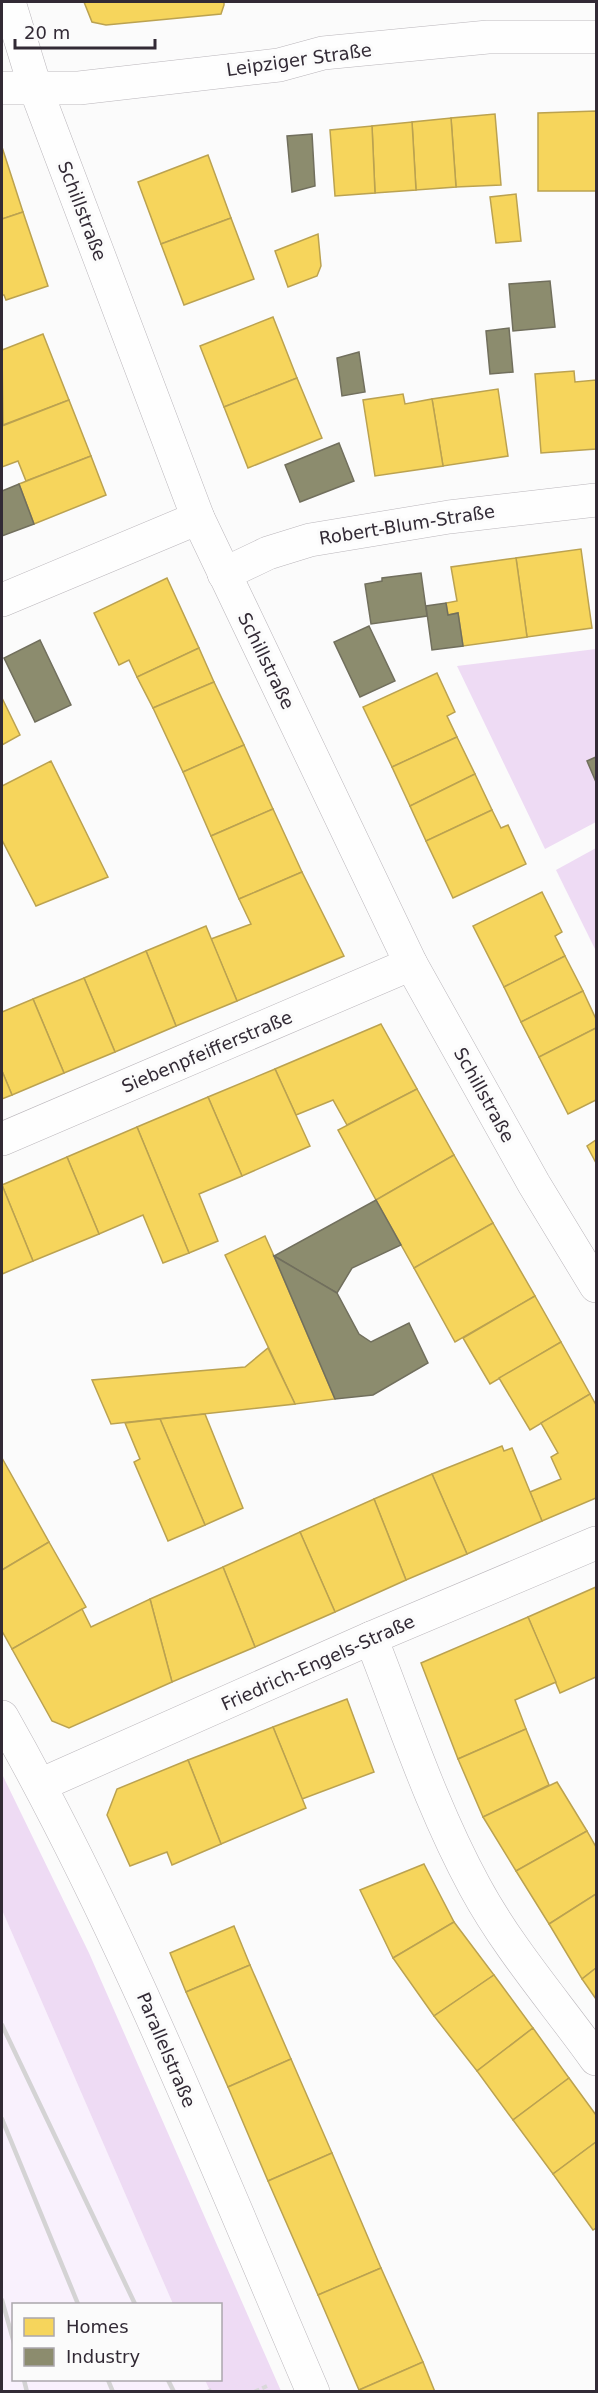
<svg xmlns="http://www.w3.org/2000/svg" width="598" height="2393" viewBox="0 0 598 2393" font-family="'DejaVu Sans',sans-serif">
  <rect width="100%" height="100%" fill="#fbfbfb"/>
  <polygon fill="#f9f1fd" points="2,1910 173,2304 14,2304 14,2380 205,2380 210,2391 2,2391"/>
  <g fill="#eedbf4">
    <polygon points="596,649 596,757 587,761 596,782 596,822 545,849 457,666"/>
    <polygon points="596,848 596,951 556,870"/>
    <polygon points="2,1774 89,1953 281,2391 210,2391 205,2380 220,2380 220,2304 173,2304 2,1910"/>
  </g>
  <g fill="#f6d55c" stroke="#bba250" stroke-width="1.5">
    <polygon points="84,2 224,2 224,5 221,14 106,25 92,22"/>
    <polygon points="596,111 596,191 538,191 538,113"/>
    <polygon points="495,114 501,185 456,187 451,118"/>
    <polygon points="451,118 456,187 416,190 412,122"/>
    <polygon points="412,122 416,190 375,193 372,126"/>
    <polygon points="372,126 375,193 335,196 330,130"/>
    <polygon points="2,147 23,212 2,219"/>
    <polygon points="208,155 231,218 161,244 138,182"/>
    <polygon points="516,194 521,241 496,243 490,197"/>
    <polygon points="23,212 48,286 6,300 4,295 2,295 2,219"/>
    <polygon points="231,218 254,279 184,305 161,244"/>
    <polygon points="318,234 321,266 317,276 288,287 275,251"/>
    <polygon points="273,317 297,378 224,407 200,346"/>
    <polygon points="43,334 69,400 3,425 2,350"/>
    <polygon points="574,371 575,382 596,380 596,449 541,453 535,374"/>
    <polygon points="297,378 322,438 248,468 224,407"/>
    <polygon points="498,389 508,456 443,466 432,399"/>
    <polygon points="403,394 405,404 432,399 443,466 375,476 363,400"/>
    <polygon points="69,400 91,456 26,481 18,461 2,467 2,426"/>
    <polygon points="91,456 106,495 34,524 19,484"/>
    <polygon points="581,549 592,628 527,637 516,558"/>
    <polygon points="516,558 527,637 463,646 458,613 448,615 446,603 457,601 451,567"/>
    <polygon points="167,578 199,648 137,677 129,660 119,665 94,613"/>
    <polygon points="199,648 214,682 153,708 137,677"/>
    <polygon points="437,673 455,712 447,716 457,737 392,767 363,707"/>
    <polygon points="214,682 244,745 183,772 153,708"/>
    <polygon points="2,698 20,735 2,745"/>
    <polygon points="457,737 475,774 410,806 392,767"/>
    <polygon points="244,745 273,809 211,836 183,772"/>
    <polygon points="51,761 108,877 36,906 2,840 2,786"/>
    <polygon points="475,774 492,810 426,841 410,806"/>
    <polygon points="273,809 302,872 239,899 211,836"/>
    <polygon points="492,810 501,828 508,825 526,864 453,898 426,841"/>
    <polygon points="302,872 344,956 237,1001 211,939 251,924 239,899"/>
    <polygon points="542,892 562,932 555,936 565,956 504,987 473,926"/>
    <polygon points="206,926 237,1001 176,1026 146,951"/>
    <polygon points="146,951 176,1026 115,1052 84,978"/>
    <polygon points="565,956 583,991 521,1022 504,987"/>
    <polygon points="84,978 115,1052 64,1073 33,999"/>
    <polygon points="583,991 596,1019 596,1028 539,1057 521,1022"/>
    <polygon points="33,999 64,1073 12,1095 2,1071 2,1012"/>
    <polygon points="381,1024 417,1089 347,1125 333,1100 296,1115 275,1069"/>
    <polygon points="596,1028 596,1100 568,1114 539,1057"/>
    <polygon points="275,1069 310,1146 242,1176 208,1097"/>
    <polygon points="2,1071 12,1095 2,1099"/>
    <polygon points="417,1089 454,1155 376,1200 338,1130"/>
    <polygon points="208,1097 242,1176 199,1194 218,1241 189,1253 137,1127"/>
    <polygon points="137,1127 189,1253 163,1263 143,1215 99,1234 67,1157"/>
    <polygon points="596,1140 596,1163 587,1146"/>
    <polygon points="454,1155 493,1223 414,1268 376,1200"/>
    <polygon points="67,1157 99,1234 33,1261 2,1185"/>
    <polygon points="2,1185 33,1261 2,1274"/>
    <polygon points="493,1223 535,1296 455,1342 414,1268"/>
    <polygon points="265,1236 274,1256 335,1399 295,1404 225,1255"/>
    <polygon points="535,1296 561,1342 490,1384 463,1338"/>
    <polygon points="561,1342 590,1394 530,1430 499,1378"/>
    <polygon points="268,1348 295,1404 111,1424 92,1380 245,1367"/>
    <polygon points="590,1394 596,1405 596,1498 542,1521 530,1492 561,1479 551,1457 558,1453 541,1423"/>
    <polygon points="205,1414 243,1508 205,1525 160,1419"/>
    <polygon points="160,1419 205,1525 168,1541 134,1462 140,1459 125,1423"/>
    <polygon points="502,1446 504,1451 512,1448 542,1521 467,1554 432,1474"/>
    <polygon points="2,1458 49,1542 2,1570"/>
    <polygon points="432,1474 467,1554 406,1580 374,1499"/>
    <polygon points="374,1499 406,1580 335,1612 300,1532"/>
    <polygon points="300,1532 335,1612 255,1647 223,1567"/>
    <polygon points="49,1542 86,1607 12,1649 2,1631 2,1570"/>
    <polygon points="223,1567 255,1647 172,1682 150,1599"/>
    <polygon points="596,1587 596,1677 560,1693 528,1617"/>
    <polygon points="150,1599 172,1682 69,1728 52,1721 12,1649 82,1609 91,1627"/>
    <polygon points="528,1617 556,1682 515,1700 526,1729 458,1759 421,1663"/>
    <polygon points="347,1699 374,1772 302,1799 273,1727"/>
    <polygon points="273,1727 306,1808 221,1844 188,1760"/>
    <polygon points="526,1729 549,1785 483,1817 458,1759"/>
    <polygon points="188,1760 221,1844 172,1865 167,1852 130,1866 107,1815 117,1789"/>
    <polygon points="557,1782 587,1831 516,1871 483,1817"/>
    <polygon points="587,1831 596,1847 596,1894 549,1924 516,1871"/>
    <polygon points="424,1864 454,1922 393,1958 360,1890"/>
    <polygon points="596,1894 596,1968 582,1979 549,1924"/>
    <polygon points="454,1922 494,1975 434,2016 393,1958"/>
    <polygon points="234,1926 250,1965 186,1992 170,1953"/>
    <polygon points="250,1965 291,2059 228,2087 186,1992"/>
    <polygon points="596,1968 596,1999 582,1979"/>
    <polygon points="494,1975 533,2028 477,2071 434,2016"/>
    <polygon points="533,2028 569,2078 513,2120 477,2071"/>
    <polygon points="291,2059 332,2153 268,2181 228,2087"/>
    <polygon points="569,2078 596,2115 596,2142 553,2174 513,2120"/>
    <polygon points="596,2142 596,2228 593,2230 553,2174"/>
    <polygon points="332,2153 381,2268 318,2295 268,2181"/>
    <polygon points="381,2268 423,2362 359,2390 318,2295"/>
    <polygon points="423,2362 435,2392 359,2392 359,2390"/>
  </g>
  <g fill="#8c8c6e" stroke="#716f5d" stroke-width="1.5">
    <polygon points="312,134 315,186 292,192 287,136"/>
    <polygon points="550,281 555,327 513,331 509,284"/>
    <polygon points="509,328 513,372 490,374 486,331"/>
    <polygon points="359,352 365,392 342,396 337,358"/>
    <polygon points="339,443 354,481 300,502 285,465"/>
    <polygon points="19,484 34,524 2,536 2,491"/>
    <polygon points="421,573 427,616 371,624 365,584 382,581 382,578"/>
    <polygon points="446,603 448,615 458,613 463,646 432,650 426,606"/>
    <polygon points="369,626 395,681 360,697 334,642"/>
    <polygon points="40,640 71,705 35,722 4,658"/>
    <polygon points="596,757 596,782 587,761"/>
    <polygon points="376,1200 401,1245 352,1268 337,1293 274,1256"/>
    <polygon points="274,1256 337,1293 359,1334 371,1342 409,1323 428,1363 373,1395 335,1399"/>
  </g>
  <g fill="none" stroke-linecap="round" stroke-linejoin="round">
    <defs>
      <g id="minor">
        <polyline points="9,2 35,87 198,518 411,964 534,1184 596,1286"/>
        <polyline points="2,88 79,88 279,65 323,53 488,37 596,37"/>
        <polyline points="224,574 268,553 310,540 449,517 596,500"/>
        <polyline points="2,600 198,518"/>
        <polyline points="2,1139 411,964"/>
        <path d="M371,1638C404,1722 432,1808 475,1887C508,1948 556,2003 596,2059"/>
        <path d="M2,1717C124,1932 215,2164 313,2392"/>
        <polyline points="40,1785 371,1638 596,1543"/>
      </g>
    </defs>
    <use href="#minor" stroke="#bab6bb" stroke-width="34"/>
    <g stroke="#d9d8d9" stroke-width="4" stroke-dasharray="6 3" stroke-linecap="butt">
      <polyline points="209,2389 210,2392"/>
      <polyline points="254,2392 267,2386"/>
    </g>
    <use href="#minor" stroke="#fefefe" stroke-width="33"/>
    <g stroke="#d4d3d4" stroke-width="4.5">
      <polyline points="2,2025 135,2304"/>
      <polyline points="2,2119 78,2304"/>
      <polyline points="2,2300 14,2343"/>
      <polyline points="24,2380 27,2392"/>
      <polyline points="108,2380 113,2392"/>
      <polyline points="168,2380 174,2392"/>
    </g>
  </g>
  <g text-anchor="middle" stroke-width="6" stroke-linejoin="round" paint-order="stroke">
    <g font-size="18" fill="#322a35" stroke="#fbfbfb">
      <text transform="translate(299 60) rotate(-8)" y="6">Leipziger Straße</text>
      <text transform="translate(82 211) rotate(69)" y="6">Schillstraße</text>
      <text transform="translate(407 525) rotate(-9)" y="6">Robert-Blum-Straße</text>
      <text transform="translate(266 661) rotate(64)" y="6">Schillstraße</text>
      <text transform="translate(207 1052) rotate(-23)" y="6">Siebenpfeifferstraße</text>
      <text transform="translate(484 1095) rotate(61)" y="6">Schillstraße</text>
      <text transform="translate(318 1663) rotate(-24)" y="6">Friedrich-Engels-Straße</text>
      <text transform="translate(166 2050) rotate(67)" y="6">Parallelstraße</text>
    </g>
  </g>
  <rect width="598" height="2393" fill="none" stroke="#322a35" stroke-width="6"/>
  <rect x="12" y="2303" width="210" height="78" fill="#fbfbfb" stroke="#aba7ac" stroke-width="1.5"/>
  <rect x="24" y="2318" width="30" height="18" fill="#f6d55c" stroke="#aba7ac" stroke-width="1.5"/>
  <text x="66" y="2333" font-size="18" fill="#322a35">Homes</text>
  <rect x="24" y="2348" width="30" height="18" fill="#8c8c6e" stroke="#aba7ac" stroke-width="1.5"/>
  <text x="66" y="2363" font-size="18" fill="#322a35">Industry</text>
  <path d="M15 39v9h140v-9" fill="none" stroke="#322a35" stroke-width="3"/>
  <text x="24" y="39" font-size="18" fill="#322a35" stroke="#fbfbfb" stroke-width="4.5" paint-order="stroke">20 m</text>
</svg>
